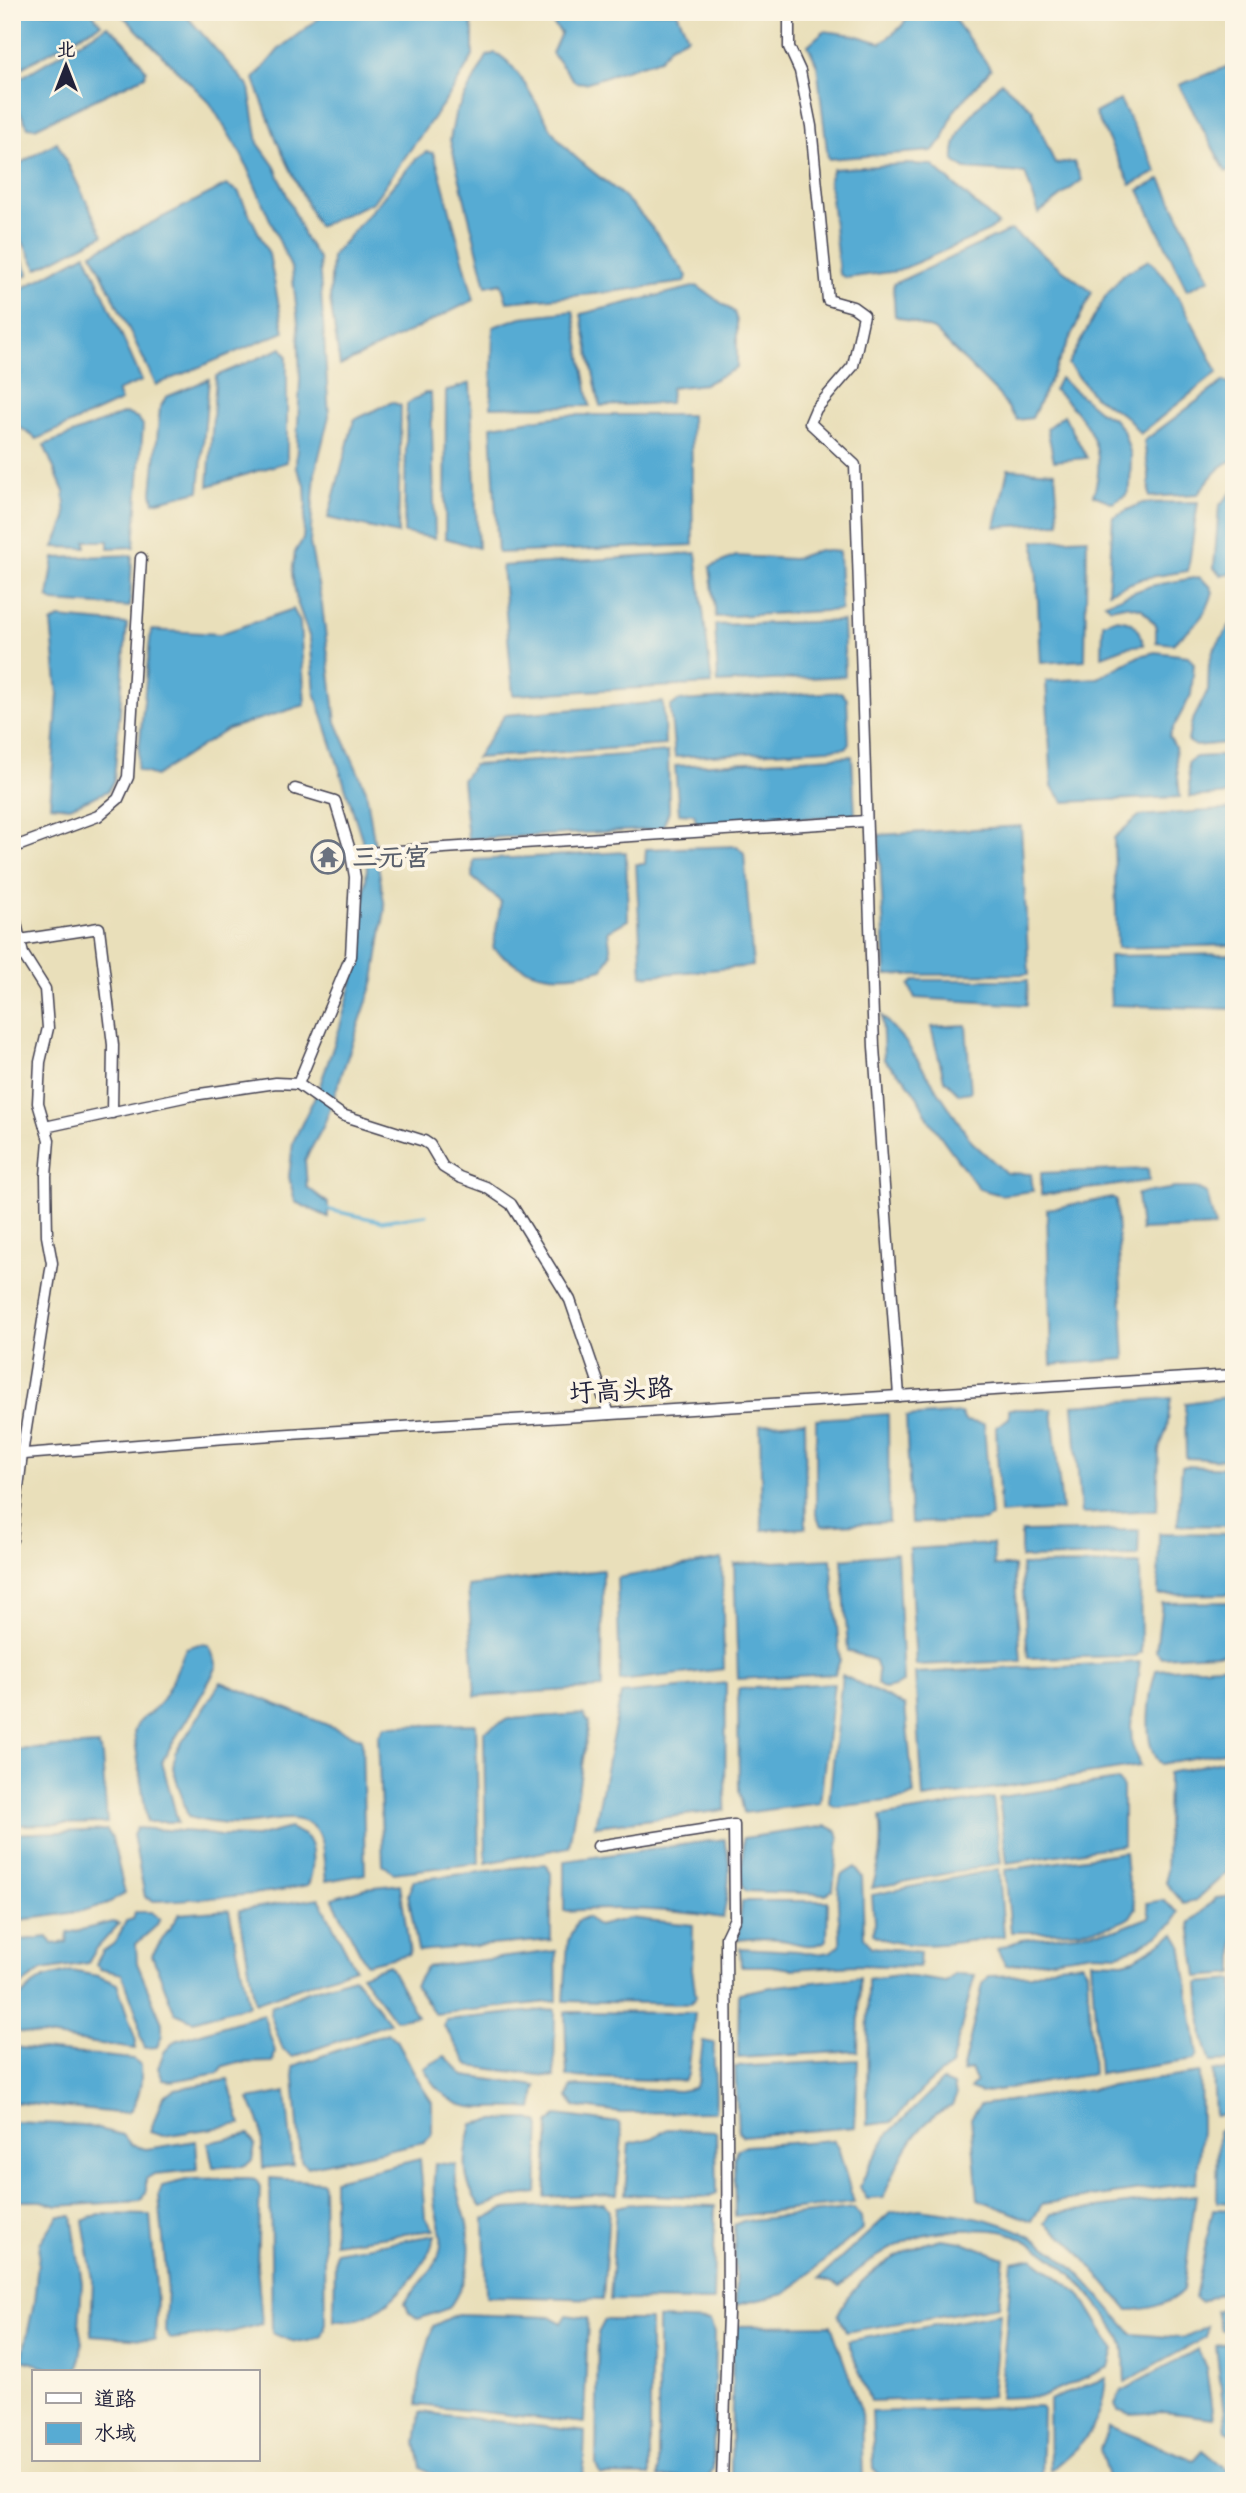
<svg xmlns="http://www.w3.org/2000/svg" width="1246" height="2493" viewBox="0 0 1246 2493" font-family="'Comic Neue','LXGW WenKai TC',sans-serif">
  <rect width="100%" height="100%" fill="#fcf5e5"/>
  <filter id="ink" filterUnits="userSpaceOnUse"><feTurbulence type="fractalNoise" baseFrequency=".0143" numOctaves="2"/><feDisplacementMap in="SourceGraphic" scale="14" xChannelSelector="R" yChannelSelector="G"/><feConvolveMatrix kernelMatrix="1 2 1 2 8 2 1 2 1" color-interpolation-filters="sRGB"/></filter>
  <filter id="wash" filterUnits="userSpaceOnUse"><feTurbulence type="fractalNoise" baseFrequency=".00686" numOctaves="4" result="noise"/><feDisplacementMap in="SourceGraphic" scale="28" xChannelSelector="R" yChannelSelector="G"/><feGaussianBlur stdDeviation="1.57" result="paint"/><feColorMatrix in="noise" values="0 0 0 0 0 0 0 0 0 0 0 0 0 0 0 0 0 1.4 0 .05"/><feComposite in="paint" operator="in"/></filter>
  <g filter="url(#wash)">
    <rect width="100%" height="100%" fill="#e9dfba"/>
    <g fill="#57abd3" stroke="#3c6687" stroke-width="2">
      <polygon points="12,12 91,12 101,24 12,73"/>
      <polygon points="119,12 183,12 249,87 258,143 275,167 305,238 319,259 329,416 315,473 310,543 322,605 336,722 366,790 385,908 374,981 324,1125 305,1160 307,1187 328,1203 328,1217 295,1202 289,1177 293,1142 319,1088 339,1030 358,961 367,867 362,839 315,693 310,639 297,602 292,574 295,552 303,539 306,504 305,485 296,467 300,379 298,322 292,270 242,156 210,103"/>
      <polygon points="327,12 469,12 473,33 473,56 453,90 373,202 318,227 277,141 254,79 279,49"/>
      <polygon points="542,12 677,12 688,37 670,46 660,59 585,83 575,82 552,53 561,33"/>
      <polygon points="911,12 949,12 991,69 954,111 943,140 932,151 828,159 817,65 808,45 824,31 854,35 881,43 901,27"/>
      <path d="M107,26C124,38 135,53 146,70L145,76L35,128L28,127L12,98V83Z"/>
      <path d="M495,53C518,62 538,109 552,130C569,157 599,175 623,196C648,219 667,248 687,276L685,282L594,294L507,302L501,283L486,286L450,140L455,114L487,56Z"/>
      <polygon points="1234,64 1234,171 1226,172 1179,85"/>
      <path d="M1001,82L1032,109L1055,164L1074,162L1082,180L1039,213L1025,173L965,169L954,161C951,129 982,104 1001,82Z"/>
      <polygon points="1120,100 1157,172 1131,185 1095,113"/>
      <polygon points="57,142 103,235 37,269 12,222 12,168"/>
      <polygon points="426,152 433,153 438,166 474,300 340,366 330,299 332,256 416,159"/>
      <polygon points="907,164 932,165 998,224 989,231 898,271 846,278 839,274 829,179 833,169"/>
      <polygon points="1161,179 1210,279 1187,290 1139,190"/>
      <polygon points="226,185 238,191 269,254 284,332 156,385 92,253"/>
      <polygon points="1011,230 1092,292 1032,418 1017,420 998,394 934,330 895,316 893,284"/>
      <polygon points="12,239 29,274 12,283"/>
      <polygon points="86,254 142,381 117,391 121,401 37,439 12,422 12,294"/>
      <path d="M1149,260C1175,282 1201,341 1218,372L1140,434L1128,418L1094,396L1068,364L1105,297L1122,275Z"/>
      <polygon points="697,286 734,312 737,321 737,368 705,384 671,388 670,403 600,406 581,314"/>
      <polygon points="573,311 590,406 491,407 493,327 521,317"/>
      <polygon points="282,348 287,356 287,462 208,486 216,376"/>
      <path d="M1060,378L1100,412L1114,419L1123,430L1131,455L1130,487L1126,495L1113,503L1093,495C1109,450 1088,419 1054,390Z"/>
      <polygon points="209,379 199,491 154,502 152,493 160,408 166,397"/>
      <path d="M1224,381L1234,386V460C1218,465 1208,481 1198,494L1149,497V475L1144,441Z"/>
      <polygon points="470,383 478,548 445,538 446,391"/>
      <polygon points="425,393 431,393 435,538 404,533 407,404"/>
      <polygon points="392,402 401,406 398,534 328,518 354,420"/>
      <polygon points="125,413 138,418 143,425 134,547 108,548 108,541 86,541 86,548 54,547 66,519 64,492 44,445"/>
      <polygon points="567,415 691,415 693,545 498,553 491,426"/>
      <polygon points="1064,415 1087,458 1054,461 1047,428"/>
      <polygon points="1008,469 1055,472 1059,523 995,527"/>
      <polygon points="1234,490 1234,573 1221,575 1214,568 1219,506"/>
      <polygon points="1198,502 1188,571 1144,578 1108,592 1113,517 1142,503"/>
      <polygon points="1087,538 1085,660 1041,663 1035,541"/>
      <polygon points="819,550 839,552 841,610 716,617 710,567 736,556 793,559"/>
      <polygon points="696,553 712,684 513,695 502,566"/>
      <polygon points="132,555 130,607 54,602 48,597 54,558"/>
      <path d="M1199,577L1210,586L1213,592C1205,620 1193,625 1173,644L1156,642V626L1142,609L1125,605L1111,608L1105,603L1150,586Z"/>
      <polygon points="293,609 300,622 305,705 228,729 155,776 137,770 151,630 220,634"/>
      <polygon points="59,618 127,624 114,781 108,791 70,807 50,805 58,694 51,623"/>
      <path d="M1115,619C1135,620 1138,627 1144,645L1126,647L1102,656L1103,623Z"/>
      <polygon points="1234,619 1234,742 1196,746 1188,741 1191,724 1208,690 1209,664 1213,651"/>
      <polygon points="843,621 845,676 718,683 715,625"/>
      <polygon points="1155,652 1188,656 1194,664 1191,695 1169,736 1175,747 1180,797 1064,802 1052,787 1046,681 1098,678 1139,656"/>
      <polygon points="841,692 847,699 849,744 846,748 675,757 670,707 678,701"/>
      <polygon points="663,702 665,745 476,758 505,715"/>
      <polygon points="668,752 669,811 662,829 468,839 462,780 473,765"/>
      <polygon points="1234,755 1234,794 1190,797 1188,762 1196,757"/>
      <polygon points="852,756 855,815 697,825 694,814 679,813 675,766"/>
      <polygon points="1234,809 1234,945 1117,948 1114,838 1139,816"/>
      <polygon points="1021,826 1029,974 886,975 879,835"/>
      <polygon points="737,846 744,853 753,966 642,976 636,864 645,864 646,849"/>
      <path d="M626,852L628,920L608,931L611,954L603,969C559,981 528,978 493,948L501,902L472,877L474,860Z"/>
      <polygon points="1234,954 1234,1009 1111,1005 1109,956"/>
      <polygon points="916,980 1028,980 1027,1005 915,998 909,985"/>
      <polygon points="882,1016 905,1041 972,1142 1006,1173 1031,1174 1033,1191 1001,1195 979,1189 929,1120 918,1098 905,1079 884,1060"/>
      <polygon points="966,1025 971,1092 959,1094 944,1079 931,1027"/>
      <polygon points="1148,1169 1149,1181 1041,1195 1041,1173"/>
      <polygon points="1175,1188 1196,1188 1207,1193 1215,1227 1141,1230 1137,1194"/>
      <polygon points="1112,1198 1116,1199 1125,1359 1051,1365 1047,1209"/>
      <polygon points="1234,1396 1234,1460 1186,1458 1185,1403"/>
      <polygon points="1171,1398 1167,1428 1159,1450 1157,1510 1081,1514 1073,1405"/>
      <polygon points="1009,1409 1052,1409 1062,1510 1000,1514 996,1427 1009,1418"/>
      <polygon points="961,1413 965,1421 984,1424 991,1517 984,1521 911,1523 906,1417"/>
      <polygon points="888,1414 889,1522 821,1526 816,1515 816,1419"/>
      <polygon points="805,1421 806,1528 762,1530 760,1425"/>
      <polygon points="1182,1466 1234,1468 1234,1526 1178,1525"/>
      <polygon points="1139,1530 1138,1556 1021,1558 1021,1532"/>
      <polygon points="1159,1533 1234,1534 1234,1594 1158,1595"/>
      <polygon points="993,1544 994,1566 1014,1566 1021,1661 916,1665 909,1549"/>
      <polygon points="897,1553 903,1682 894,1687 884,1689 877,1684 878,1671 874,1660 848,1651 842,1559"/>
      <polygon points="722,1559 724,1669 620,1681 617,1578"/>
      <polygon points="831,1559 840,1660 835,1674 738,1679 734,1564"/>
      <polygon points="1140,1564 1141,1652 1136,1656 1028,1658 1021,1565"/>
      <polygon points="603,1570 602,1688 475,1696 468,1586"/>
      <polygon points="1234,1602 1234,1653 1161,1657 1156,1651 1162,1603"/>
      <path d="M199,1644L209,1645L217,1666C201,1700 179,1729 162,1762L178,1822H147L134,1733C139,1714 149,1718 159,1704C171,1687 178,1667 186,1648Z"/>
      <polygon points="1140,1662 1131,1725 1132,1745 1140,1766 923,1799 915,1673"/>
      <path d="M1234,1665V1750L1161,1764C1141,1748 1149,1692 1156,1670Z"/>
      <polygon points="842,1675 905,1706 914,1795 905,1799 835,1807 829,1803"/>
      <path d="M221,1682L362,1739L365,1874L326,1881C324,1869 324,1841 318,1833C302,1808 266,1824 242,1824C223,1825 206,1822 188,1817L173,1768L175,1753Z"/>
      <polygon points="726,1683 725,1810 595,1826 621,1694"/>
      <polygon points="834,1683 820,1803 744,1813 739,1791 738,1689"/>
      <polygon points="583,1714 589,1722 569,1847 486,1863 484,1731 508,1719"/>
      <polygon points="476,1724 479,1863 393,1873 383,1864 378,1736 385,1726"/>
      <polygon points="98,1745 102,1756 107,1823 12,1825 12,1750"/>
      <polygon points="1234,1758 1234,1866 1196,1900 1183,1903 1166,1883 1168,1773"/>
      <polygon points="1118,1780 1123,1788 1123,1845 1007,1863 999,1797"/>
      <path d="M993,1798L1001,1863L872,1888C880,1863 884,1843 880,1817Z"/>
      <polygon points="827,1826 837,1831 839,1838 833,1890 826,1894 746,1891 742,1886 743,1838"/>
      <path d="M137,1828L195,1832L220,1836L256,1837L289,1828C293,1830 301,1833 305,1836C316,1846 313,1873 308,1885C257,1896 205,1899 153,1901L145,1897L133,1835Z"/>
      <path d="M107,1830L112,1838L125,1893C99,1914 45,1916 12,1921V1834Z"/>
      <path d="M724,1839C733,1861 728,1895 723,1918C670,1909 618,1907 564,1911V1861Z"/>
      <path d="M1125,1852L1127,1876L1136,1908C1135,1909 1131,1916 1130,1917C1109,1934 1038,1932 1011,1932L1005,1870Z"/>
      <polygon points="545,1864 551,1873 551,1940 418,1951 408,1894 414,1880"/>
      <path d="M855,1867L862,1877L864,1937L871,1947L920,1952L919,1967L855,1965L792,1969L771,1966H741L740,1948L798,1951L816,1954L830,1952L840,1945C841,1919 834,1902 841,1876Z"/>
      <path d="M999,1869L1004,1936C968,1941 905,1954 873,1934L874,1921L872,1895Z"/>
      <polygon points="400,1884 410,1954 366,1964 332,1898 366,1888"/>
      <polygon points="1234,1896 1234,1974 1197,1977 1190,1923 1216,1898"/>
      <polygon points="319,1898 355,1968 255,2003 239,1910"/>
      <polygon points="1163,1900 1178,1912 1174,1923 1159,1935 1136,1948 1118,1954 1093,1953 1006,1966 997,1949 1021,1940 1119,1929 1150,1917 1147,1903"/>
      <path d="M742,1901H828L827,1940C812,1951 794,1942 778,1939C765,1937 751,1939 738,1940Z"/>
      <polygon points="229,1910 249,2005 193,2021 175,2013 152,1955 179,1914"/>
      <polygon points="135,1912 151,1912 160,1919 156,1926 136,1944 137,1963 162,2023 162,2035 157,2047 145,2048 140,2036 138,2017 122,1974 100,1969 96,1964 103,1951 115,1943 126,1921 133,1919"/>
      <polygon points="587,1917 598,1926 629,1918 693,1925 692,1969 696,1997 690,2004 564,2001 568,1941 577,1921"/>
      <polygon points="113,1922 119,1924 97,1948 88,1963 43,1970 12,1992 12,1941 48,1937 52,1944 67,1942 68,1933"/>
      <polygon points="1175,1934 1181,1944 1198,2054 1194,2060 1099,2074 1091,1961 1123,1962 1134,1959"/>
      <polygon points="556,1951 557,2001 435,2014 415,1985 426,1967"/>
      <polygon points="1082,1963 1087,1971 1093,2074 981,2093 970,2089 976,2081 971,2069 962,2072 983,1984 989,1976 1031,1975 1057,1965"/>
      <polygon points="389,1965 417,2016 395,2020 361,1975"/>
      <polygon points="71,1971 98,1976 117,1984 136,2041 135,2049 12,2031 12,2005 33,1985 44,1978"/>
      <path d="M955,1974L975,1975L951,2066C928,2080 911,2102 892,2122L867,2125L868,1979L899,1975L946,1982Z"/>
      <polygon points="354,1977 390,2023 293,2057 283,2050 270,2014 271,2006 308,1991"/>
      <polygon points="860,1977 858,2051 738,2058 739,1993 777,1986"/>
      <polygon points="1234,1980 1234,2061 1211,2062 1203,2037 1199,1983"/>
      <polygon points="555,2009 554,2077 469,2066 444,2026 446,2020"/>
      <polygon points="565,2012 695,2013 688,2075 684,2081 567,2077"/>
      <polygon points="263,2014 275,2051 273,2062 235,2063 224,2066 218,2073 172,2081 163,2080 158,2068 164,2052 175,2041"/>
      <polygon points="387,2033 397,2040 422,2087 432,2102 432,2135 424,2142 307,2167 301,2161 293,2066"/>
      <path d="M703,2041L714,2043C712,2066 718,2089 715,2112L621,2113L576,2107L568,2098L571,2087L580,2086L679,2091L694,2088L698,2081Z"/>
      <path d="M12,2047L133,2059L141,2065C142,2081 140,2099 129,2112L118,2113L12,2102Z"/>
      <path d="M445,2056L465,2076L537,2086L532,2109C481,2103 455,2123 424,2068Z"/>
      <polygon points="858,2060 855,2127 743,2136 738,2131 735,2067"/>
      <polygon points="1234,2070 1234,2115 1215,2116 1213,2071"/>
      <polygon points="1200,2073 1201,2130 1197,2182 1042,2204 1032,2221 978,2199 971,2118 980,2105"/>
      <polygon points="228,2080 241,2124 163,2136 150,2132 163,2096 175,2089"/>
      <path d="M942,2081L954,2086L956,2096L952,2106C913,2123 899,2161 883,2198L867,2199L860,2187L869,2166L888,2134Z"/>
      <polygon points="286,2092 293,2165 263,2168 261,2127 249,2099"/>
      <polygon points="557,2115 619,2123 622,2136 617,2194 545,2197 549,2124"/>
      <path d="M530,2119L540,2123L537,2193L515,2196L481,2207C460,2181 464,2154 472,2124L493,2120Z"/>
      <polygon points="12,2122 82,2125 123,2135 131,2145 146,2149 196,2141 198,2170 154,2174 146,2179 146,2190 141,2201 57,2206 42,2201 12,2201"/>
      <polygon points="1225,2126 1234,2126 1234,2203 1217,2202 1218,2131"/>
      <polygon points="668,2129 716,2131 717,2193 707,2197 625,2194 629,2143 652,2138"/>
      <polygon points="249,2134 255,2146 252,2161 243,2166 213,2167 208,2143"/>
      <polygon points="833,2140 838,2147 854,2203 735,2216 734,2158 738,2149 746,2146"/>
      <polygon points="420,2159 425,2217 434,2230 334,2243 334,2180"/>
      <path d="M435,2163L456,2165C453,2186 463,2204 467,2224C474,2257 467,2281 449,2308L418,2319L409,2312L405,2303C415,2287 433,2273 439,2254C445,2237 438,2224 435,2207C432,2192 434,2178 435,2163Z"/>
      <polygon points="248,2178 256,2179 260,2187 257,2264 262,2324 232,2332 170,2339 165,2332 167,2283 159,2195 162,2186 190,2179"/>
      <path d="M270,2178L323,2182L325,2327L322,2336C300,2346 294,2343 272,2333Z"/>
      <path d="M1196,2195L1183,2290C1169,2305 1147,2310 1128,2310L1071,2243L1045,2223L1051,2214Z"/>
      <polygon points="604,2203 609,2210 603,2299 486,2296 484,2219 504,2209"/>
      <polygon points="631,2204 715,2206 713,2301 610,2300 616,2207"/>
      <polygon points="854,2208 861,2217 862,2229 785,2294 736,2305 734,2225 743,2221"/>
      <path d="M920,2209C944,2213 971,2214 995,2222C1062,2242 1088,2285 1132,2334L1183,2338L1207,2326L1206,2337L1125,2382C1124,2372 1125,2352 1123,2345C1117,2326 1102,2312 1091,2296C1073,2272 1035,2241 1006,2232C987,2227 935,2230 916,2237C890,2246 860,2267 840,2286L820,2278L890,2213Z"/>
      <polygon points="1213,2209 1234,2210 1234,2286 1201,2302 1195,2297"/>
      <polygon points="98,2214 150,2215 157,2300 155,2340 91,2335 93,2279 83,2221"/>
      <polygon points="58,2216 72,2216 82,2283 79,2327 82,2343 79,2367 76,2372 65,2372 22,2360 34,2302 40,2243"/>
      <path d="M435,2235C428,2267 391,2307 361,2318C353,2321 343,2319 334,2321L335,2252Z"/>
      <path d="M941,2239L963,2242L1004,2258L999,2306L846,2332L838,2314C858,2274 899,2250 941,2239Z"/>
      <polygon points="1033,2258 1080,2294 1114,2349 1109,2367 1044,2396 1000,2398 1012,2262"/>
      <polygon points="1234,2307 1234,2331 1221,2330 1216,2311"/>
      <polygon points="1000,2313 992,2397 870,2401 848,2341"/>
      <polygon points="457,2314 551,2317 562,2323 567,2315 588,2318 584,2423 417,2405 420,2375 433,2326"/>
      <polygon points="658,2319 710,2321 715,2333 713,2469 708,2477 658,2478"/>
      <polygon points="605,2320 650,2320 650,2476 600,2475 596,2465 598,2333"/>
      <polygon points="831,2325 861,2410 863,2478 731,2474 733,2326"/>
      <polygon points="1226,2343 1234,2344 1234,2435 1226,2431 1216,2346"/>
      <polygon points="1198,2349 1206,2368 1213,2418 1164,2412 1131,2414 1118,2411 1115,2404 1121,2391"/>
      <path d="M1106,2378C1101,2429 1087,2439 1050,2471L1049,2400Z"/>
      <polygon points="1038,2406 1043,2410 1041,2477 1037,2481 890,2481 881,2477 874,2469 872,2412"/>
      <polygon points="420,2412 585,2432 583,2481 443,2481 421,2467 416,2443"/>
      <polygon points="1109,2426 1194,2460 1203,2450 1231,2473 1234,2481 1109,2481 1100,2449"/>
    </g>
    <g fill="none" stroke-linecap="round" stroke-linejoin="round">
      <polyline stroke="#57abd3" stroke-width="3.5" points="325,1209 381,1221 426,1215"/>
    </g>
  </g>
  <g filter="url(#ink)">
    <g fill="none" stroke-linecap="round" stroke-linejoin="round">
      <defs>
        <g id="minor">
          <polyline points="789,12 789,47 800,71 811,126 828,300 853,307 864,315 853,366 816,409 810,423 855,465 874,1047 899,1396"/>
          <polyline points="295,789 335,801 351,854 355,877 351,956 298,1084"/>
          <polyline points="12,848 98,816 118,799 128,777 141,558"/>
          <polyline points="351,854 866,821"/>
          <polyline points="12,905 23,954 45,989 48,1028 40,1062 38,1103 49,1140 46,1176 47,1236 52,1263 22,1454 12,1540"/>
          <polyline points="12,944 20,940 99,928 113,1045 112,1113"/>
          <polyline points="45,1127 193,1095 276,1083 298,1084 342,1115 424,1141 430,1145 443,1167 459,1177 486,1187 511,1204 570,1300 609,1414"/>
          <polyline points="12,1455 226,1438 1234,1375"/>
          <polyline points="598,1846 734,1825 735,1918 726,1937 728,2313 722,2481"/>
        </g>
      </defs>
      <use href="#minor" stroke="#403e4e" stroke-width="13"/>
      <use href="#minor" stroke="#fff" stroke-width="10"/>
    </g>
  </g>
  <defs>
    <symbol id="temple-ring" viewBox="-11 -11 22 22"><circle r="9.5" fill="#fcf5e5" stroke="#6b7280" stroke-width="1.5"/><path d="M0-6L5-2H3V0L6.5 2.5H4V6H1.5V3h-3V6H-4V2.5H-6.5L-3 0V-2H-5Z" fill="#6b7280"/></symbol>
  </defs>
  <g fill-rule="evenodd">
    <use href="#temple-ring" x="309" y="838" width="38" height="38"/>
  </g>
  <g text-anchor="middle" stroke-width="7" stroke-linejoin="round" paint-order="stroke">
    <g font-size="26" font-weight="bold" fill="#5b616d" stroke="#fcf5e5" text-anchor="start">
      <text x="352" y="866">三元宫</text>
    </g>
    <g font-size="26" fill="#22223b" stroke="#fcf5e5">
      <text transform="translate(621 1390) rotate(-4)" y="9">圩高头路</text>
    </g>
  </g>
  <rect width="1246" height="2493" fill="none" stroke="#fcf5e5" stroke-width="42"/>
  <rect x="32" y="2370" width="228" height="91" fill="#fcf5e5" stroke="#a5a1a1" stroke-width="2"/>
  <rect x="46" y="2393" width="35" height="10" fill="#ffffff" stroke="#a5a1a1" stroke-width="2"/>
  <text x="94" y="2406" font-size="21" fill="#22223b">道路</text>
  <rect x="46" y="2423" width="35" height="21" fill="#57abd3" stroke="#a5a1a1" stroke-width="2"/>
  <text x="94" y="2440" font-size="21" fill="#22223b">水域</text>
  <g transform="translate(66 66)" stroke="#fcf5e5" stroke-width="5" paint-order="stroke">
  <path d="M0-5L12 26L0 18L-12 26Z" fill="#22223b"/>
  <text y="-10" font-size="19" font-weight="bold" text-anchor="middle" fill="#22223b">北</text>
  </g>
</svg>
